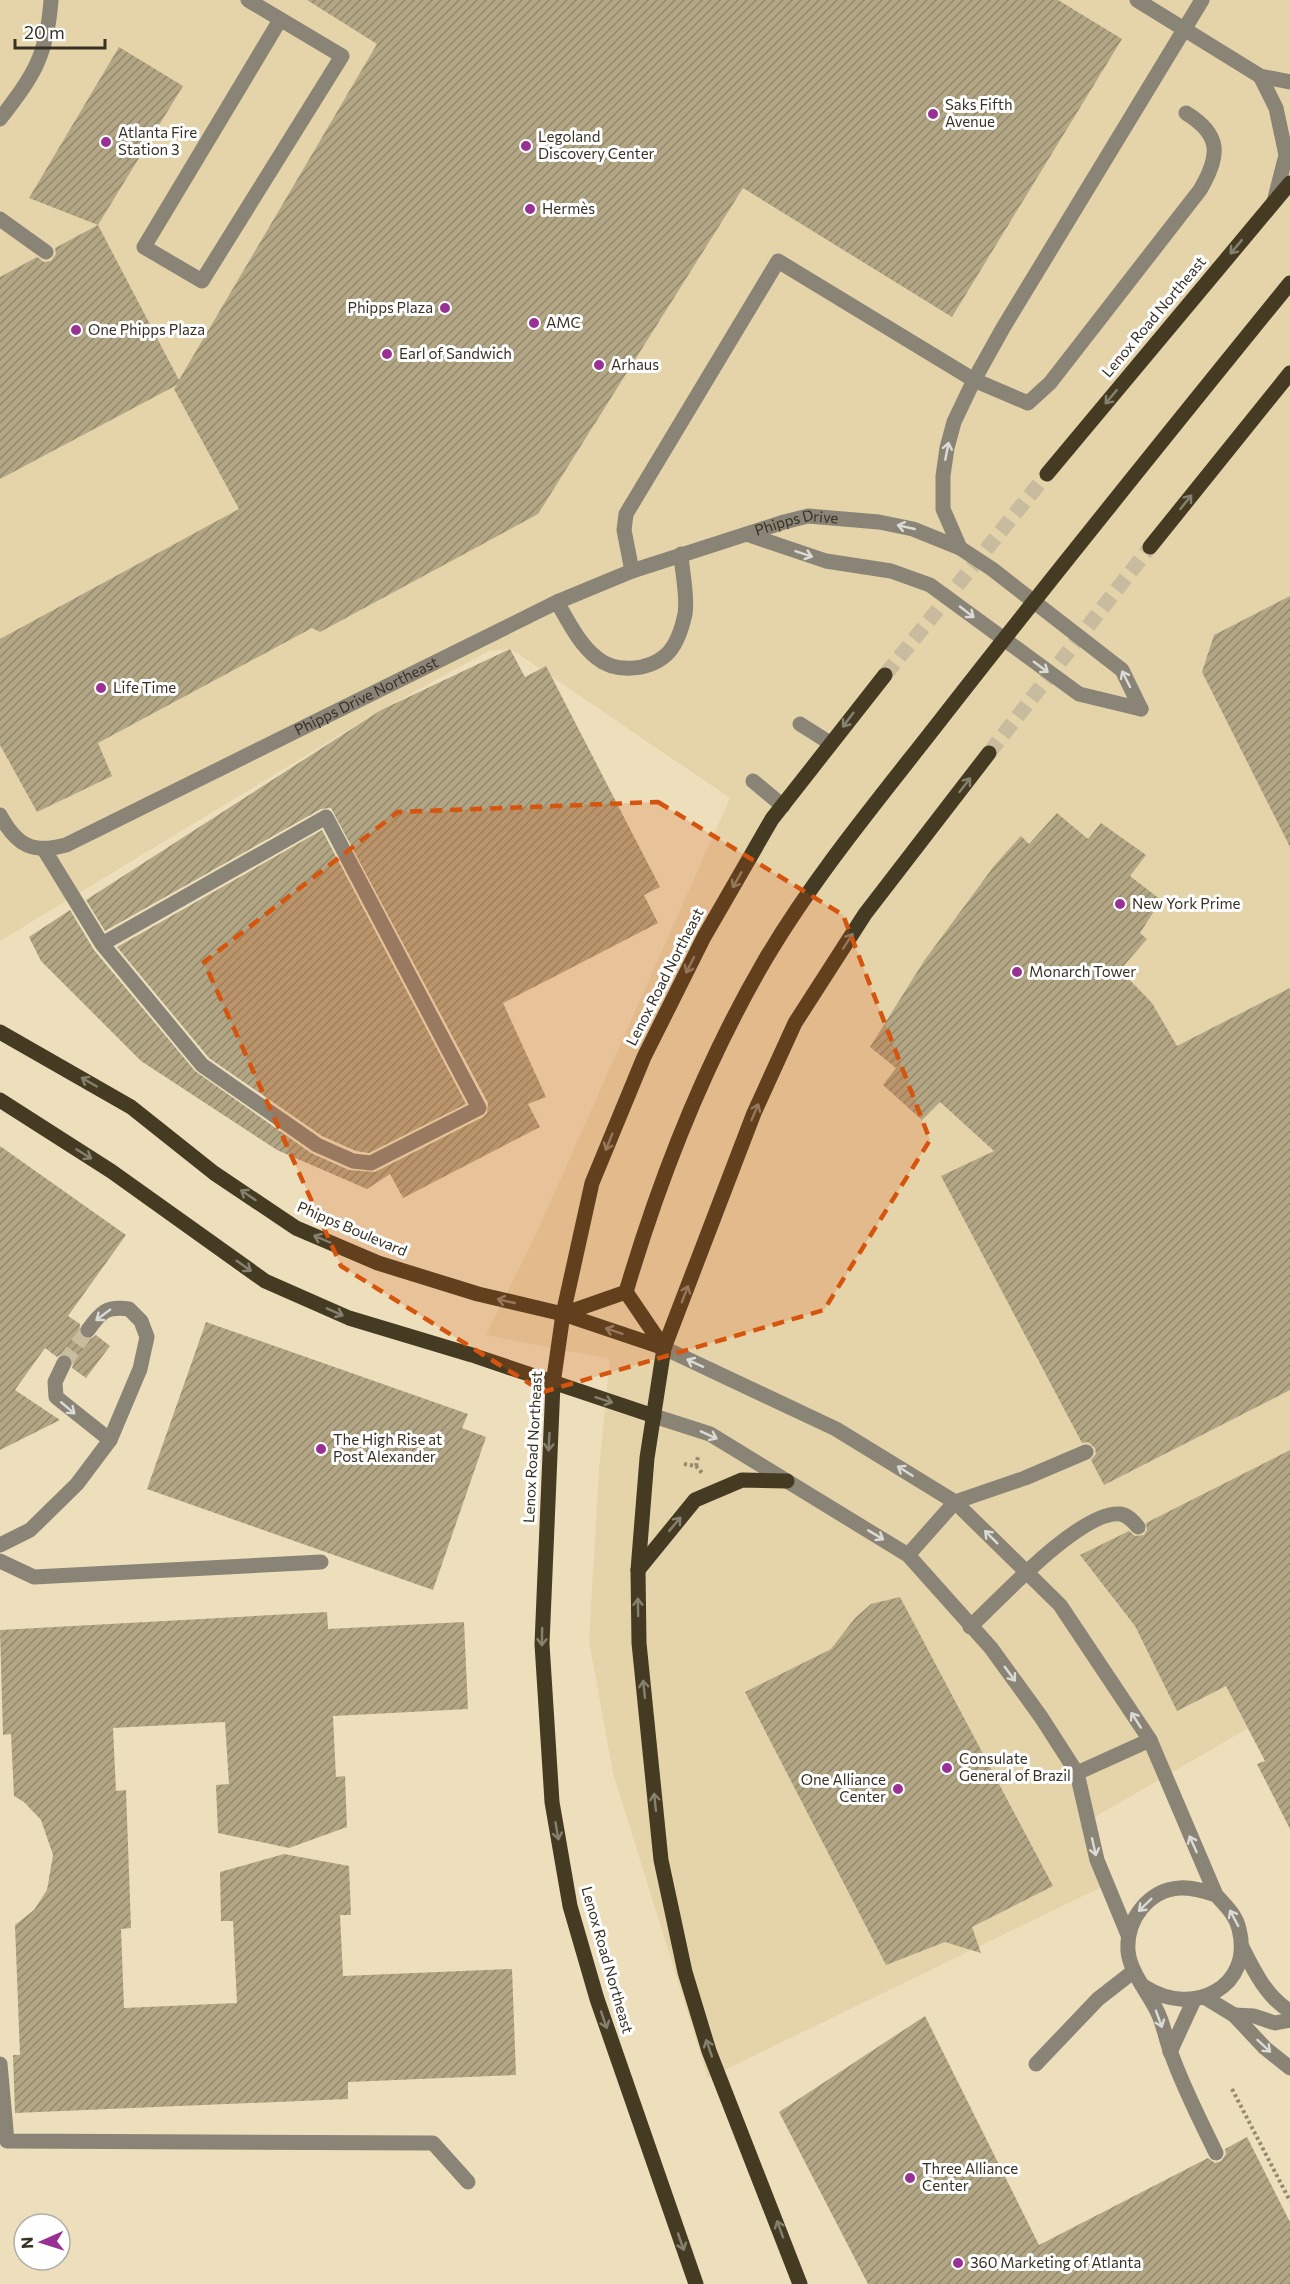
<svg xmlns="http://www.w3.org/2000/svg" width="1290" height="2284" viewBox="0 0 1290 2284" font-family="Commissioner,sans-serif">
  <defs>
    <pattern id="building-hatch" width="6" height="6" patternUnits="userSpaceOnUse" patternTransform="scale(1.5)"><rect width="6" height="6" fill="#b3a684"/><path d="M-1 1l2-2M0 6l6-6M5 7l2-2" fill="none" stroke="#92886c"/></pattern>
  </defs>
  <rect width="100%" height="100%" fill="#eddfbc"/>
  <polygon fill="#e5d4aa" points="0,0 1290,0 1290,1704 1081,1825 1114,1881 708,2078 613,1773 589,1641 599,1469 610,1359 486,1335 537,1232 730,798 511,649 489,651 381,710 0,941"/>
  <g fill="url(#building-hatch)">
    <polygon points="307,0 1058,0 1122,39 952,317 743,188 538,514 320,632 312,628 98,743 112,776 37,812 0,745 0,639 239,509 174,389 177,385 0,479 0,277 37,257 44,262 51,261 56,254 55,248 98,225 179,380 377,44"/>
    <polygon points="119,47 183,86 98,225 29,198"/>
    <polygon points="1290,596 1290,847 1202,672 1214,635"/>
    <polygon points="510,649 525,677 546,666 660,887 644,895 658,923 503,1003 546,1097 528,1104 540,1127 403,1198 390,1174 367,1189 277,1150 141,1061 41,961 29,937 70,910 94,950 195,1071 311,1153 349,1170 375,1172 483,1117 487,1113 488,1103 331,808 321,809 105,931 86,900 381,710"/>
    <polygon points="1057,813 1088,839 1101,823 1146,855 1130,876 1161,900 1140,933 1147,939 1120,970 1152,1003 1177,1046 1290,988 1290,1390 1104,1485 1091,1460 1096,1454 1095,1448 1088,1442 1082,1443 941,1176 994,1151 940,1102 922,1120 883,1085 896,1068 870,1047 924,961 994,866 1021,836 1029,844"/>
    <polygon points="322,830 466,1104 369,1153 356,1151 322,1136 209,1058 117,947"/>
    <polygon points="0,1146 126,1235 68,1316 80,1324 79,1333 83,1338 91,1339 96,1335 110,1346 86,1378 72,1368 74,1362 69,1354 63,1353 57,1357 45,1348 15,1390 60,1420 0,1450"/>
    <polygon points="206,1322 468,1414 462,1428 486,1437 433,1590 147,1489"/>
    <polygon points="1290,1450 1290,1829 1257,1764 1265,1761 1226,1686 1177,1711 1135,1626 1080,1555 1129,1531 1135,1536 1144,1535 1147,1530 1146,1523"/>
    <polygon points="900,1597 1053,1886 972,1927 981,1953 945,1942 886,1965 745,1692 831,1649 855,1618 871,1604"/>
    <polygon points="327,1612 328,1629 464,1622 468,1709 333,1716 336,1777 345,1776 347,1827 289,1848 218,1833 216,1785 229,1784 225,1722 113,1728 116,1791 126,1790 131,1928 121,1929 124,2008 237,2003 233,1921 221,1921 220,1872 284,1854 349,1866 351,1915 340,1915 343,1976 512,1969 516,2075 348,2082 348,2099 15,2113 13,2055 20,2055 15,1925 34,1910 47,1890 53,1855 41,1820 24,1802 14,1796 11,1734 3,1735 0,1630"/>
    <polygon points="925,2016 1039,2245 1208,2158 1215,2163 1221,2161 1226,2154 1225,2149 1247,2137 1290,2222 1290,2284 868,2284 779,2112"/>
  </g>
  <g fill="none" stroke-linecap="round" stroke-linejoin="round">
    <polyline stroke="#c9bc9e" stroke-width="15" stroke-dasharray="15 8" stroke-linecap="butt" points="64,1363 88,1330"/>
    <g stroke="#c9bc9e" stroke-width="15" stroke-dasharray="15 8" stroke-linecap="butt">
      <polyline points="885,675 1047,474"/>
      <polyline points="989,753 1150,547"/>
    </g>
    <g stroke="#948a71" stroke-width="4" stroke-dasharray="3 3" stroke-linecap="butt">
      <polyline points="684,1464 696,1466 703,1474"/>
      <polyline points="696,1466 698,1457"/>
      <polyline points="1232,2089 1290,2201"/>
    </g>
    <g stroke="#8a8476" stroke-width="15">
      <polyline points="248,0 342,56 202,281 144,247 280,20"/>
      <polyline points="1137,0 1260,76 1290,82"/>
      <polyline points="1260,76 1276,108 1286,155 1274,202"/>
      <path d="M0,119C34,75 47,56 51,0"/>
      <polyline points="0,219 46,252"/>
      <polyline points="749,535 826,561 891,571 930,585 1079,694 1141,709"/>
      <polyline points="960,548 943,509 943,476 947,448 954,422 974,380 1003,328 1202,0"/>
      <path d="M632,571L624,530L626,514L778,261L974,380L1028,403L1050,383L1200,190C1220,156 1222,135 1186,113"/>
      <path d="M557,602C568,621 579,644 597,658C615,673 648,671 666,655C677,645 682,628 685,614C688,596 682,573 681,554"/>
      <polyline points="800,724 830,743"/>
      <polyline points="753,781 783,806"/>
      <path id="s1" d="M0,815C17,846 33,854 66,845L557,602L632,571L784,522L808,516L879,522L913,529L960,548L992,569L1122,670L1141,709"/>
      <polyline points="45,851 102,944 202,1065 317,1145 353,1161 371,1163 479,1108 326,817 102,944"/>
      <path d="M664,1348L836,1429L955,1502L1060,1605L1150,1740L1216,1895C1225,1905 1236,1915 1239,1929C1254,1987 1193,2018 1145,1987"/>
      <polyline points="64,1363 55,1382 56,1397 110,1440"/>
      <polyline points="654,1416 710,1434 908,1555 991,1648 1041,1717 1077,1773 1097,1860 1128,1935"/>
      <path d="M0,1545L30,1530L77,1484L110,1440L140,1369L147,1337L141,1321L129,1309C106,1306 101,1312 88,1330"/>
      <polyline points="908,1555 955,1502 1025,1478 1086,1452"/>
      <polyline points="0,1561 34,1577 321,1562"/>
      <path d="M970,1627C999,1600 1081,1510 1120,1514C1128,1515 1133,1521 1138,1527"/>
      <polyline points="1077,1773 1150,1740"/>
      <path d="M1242,1947C1253,1969 1267,1998 1290,2011"/>
      <polyline points="1206,1998 1234,2015 1265,2048 1290,2068"/>
      <polyline points="1234,2015 1254,2016 1275,2023 1290,2020"/>
      <polyline points="1170,2052 1194,2000"/>
      <polyline points="0,2064 7,2141 433,2143 468,2182"/>
      <polyline points="1036,2064 1098,1999 1134,1971"/>
      <path d="M1216,2153C1200,2120 1183,2087 1171,2053C1166,2040 1164,2026 1158,2013C1149,1993 1130,1973 1128,1951C1126,1920 1148,1890 1180,1888C1193,1887 1205,1891 1216,1895"/>
    </g>
    <g stroke="#453b22" stroke-width="15">
      <polyline points="1047,474 1290,183"/>
      <polyline points="1150,547 1290,373"/>
      <polyline points="0,1032 131,1107 214,1173 296,1228 378,1263 478,1294 563,1314 664,1348"/>
      <polyline points="0,1100 111,1171 265,1281 349,1318 472,1355 654,1416"/>
      <path d="M626,1292C660,1177 705,1063 765,960C817,872 884,793 946,713C1059,568 1174,426 1290,283"/>
      <polyline points="626,1292 664,1348"/>
      <polyline points="563,1314 626,1292"/>
      <polyline points="638,1570 695,1500 742,1480 787,1481"/>
      <polyline points="696,2284 597,1999 570,1906 552,1802 542,1644 553,1384 563,1314 592,1183 644,1057 704,937 772,819 885,675"/>
      <polyline points="800,2284 709,2051 685,1972 661,1860 639,1643 638,1570 647,1458 664,1348 754,1113 795,1023 865,914 989,753"/>
    </g>
  </g>
  <defs><path id="oneway-shaft" d="M-6 0H5M1.5-3L5.5 0L1.5 3" fill="none" stroke-width="1.6" stroke-linecap="round" stroke-linejoin="round" transform="scale(1.5)"/></defs>
  <g stroke="#86806f">
    <use href="#oneway-shaft" transform="translate(1236 247) rotate(130)"/>
    <use href="#oneway-shaft" transform="translate(1111 397) rotate(130)"/>
    <use href="#oneway-shaft" transform="translate(1186 502) rotate(-51)"/>
    <use href="#oneway-shaft" transform="translate(848 720) rotate(127)"/>
    <use href="#oneway-shaft" transform="translate(965 785) rotate(-52)"/>
    <use href="#oneway-shaft" transform="translate(737 880) rotate(120)"/>
    <use href="#oneway-shaft" transform="translate(848 941) rotate(-57)"/>
    <use href="#oneway-shaft" transform="translate(690 965) rotate(117)"/>
    <use href="#oneway-shaft" transform="translate(89 1082) rotate(-150)"/>
    <use href="#oneway-shaft" transform="translate(755 1112) rotate(-67)"/>
    <use href="#oneway-shaft" transform="translate(609 1142) rotate(112)"/>
    <use href="#oneway-shaft" transform="translate(84 1154) rotate(32)"/>
    <use href="#oneway-shaft" transform="translate(248 1195) rotate(-146)"/>
    <use href="#oneway-shaft" transform="translate(322 1239) rotate(-157)"/>
    <use href="#oneway-shaft" transform="translate(244 1266) rotate(35)"/>
    <use href="#oneway-shaft" transform="translate(685 1294) rotate(-69)"/>
    <use href="#oneway-shaft" transform="translate(506 1301) rotate(-167)"/>
    <use href="#oneway-shaft" transform="translate(335 1312) rotate(24)"/>
    <use href="#oneway-shaft" transform="translate(614 1331) rotate(-161)"/>
    <use href="#oneway-shaft" transform="translate(604 1400) rotate(18)"/>
    <use href="#oneway-shaft" transform="translate(549 1442) rotate(93)"/>
    <use href="#oneway-shaft" transform="translate(675 1524) rotate(-50)"/>
    <use href="#oneway-shaft" transform="translate(638 1607) rotate(-91)"/>
    <use href="#oneway-shaft" transform="translate(542 1637) rotate(91)"/>
    <use href="#oneway-shaft" transform="translate(644 1689) rotate(-96)"/>
    <use href="#oneway-shaft" transform="translate(655 1802) rotate(-96)"/>
    <use href="#oneway-shaft" transform="translate(557 1831) rotate(80)"/>
    <use href="#oneway-shaft" transform="translate(604 2020) rotate(71)"/>
    <use href="#oneway-shaft" transform="translate(709 2048) rotate(-109)"/>
    <use href="#oneway-shaft" transform="translate(780 2229) rotate(-110)"/>
    <use href="#oneway-shaft" transform="translate(681 2242) rotate(71)"/>
  </g>
  <g stroke="#dcdad6">
    <use href="#oneway-shaft" transform="translate(947 451) rotate(-79)"/>
    <use href="#oneway-shaft" transform="translate(906 527) rotate(-167)"/>
    <use href="#oneway-shaft" transform="translate(804 554) rotate(19)"/>
    <use href="#oneway-shaft" transform="translate(967 612) rotate(38)"/>
    <use href="#oneway-shaft" transform="translate(1041 667) rotate(36)"/>
    <use href="#oneway-shaft" transform="translate(1126 679) rotate(-117)"/>
    <use href="#oneway-shaft" transform="translate(103 1315) rotate(143)"/>
    <use href="#oneway-shaft" transform="translate(695 1363) rotate(-155)"/>
    <use href="#oneway-shaft" transform="translate(68 1408) rotate(40)"/>
    <use href="#oneway-shaft" transform="translate(709 1435) rotate(24)"/>
    <use href="#oneway-shaft" transform="translate(905 1471) rotate(-148)"/>
    <use href="#oneway-shaft" transform="translate(876 1535) rotate(31)"/>
    <use href="#oneway-shaft" transform="translate(991 1537) rotate(-135)"/>
    <use href="#oneway-shaft" transform="translate(1010 1674) rotate(54)"/>
    <use href="#oneway-shaft" transform="translate(1136 1720) rotate(-123)"/>
    <use href="#oneway-shaft" transform="translate(1193 1844) rotate(-114)"/>
    <use href="#oneway-shaft" transform="translate(1094 1847) rotate(77)"/>
    <use href="#oneway-shaft" transform="translate(1145 1905) rotate(136)"/>
    <use href="#oneway-shaft" transform="translate(1234 1918) rotate(-118)"/>
    <use href="#oneway-shaft" transform="translate(1159 2019) rotate(70)"/>
    <use href="#oneway-shaft" transform="translate(1264 2046) rotate(43)"/>
  </g>
  <path fill="#d6550e" fill-opacity="0.2" stroke="#d6550e" stroke-width="4.5" stroke-dasharray="12 8" stroke-linejoin="round" d="M658,802L843,915L930,1140L824,1310L543,1392L341,1266L204,962L398,812Z"/>
  <g fill="#993195" stroke="#fff" stroke-width="2">
    <circle cx="933" cy="114" r="6"/>
    <circle cx="106" cy="142" r="6"/>
    <circle cx="526" cy="146" r="6"/>
    <circle cx="530" cy="209" r="6"/>
    <circle cx="445" cy="308" r="6"/>
    <circle cx="534" cy="323" r="6"/>
    <circle cx="76" cy="330" r="6"/>
    <circle cx="387" cy="354" r="6"/>
    <circle cx="599" cy="365" r="6"/>
    <circle cx="101" cy="688" r="6"/>
    <circle cx="1120" cy="904" r="6"/>
    <circle cx="1017" cy="972" r="6"/>
    <circle cx="321" cy="1449" r="6"/>
    <circle cx="947" cy="1768" r="6"/>
    <circle cx="898" cy="1789" r="6"/>
    <circle cx="910" cy="2178" r="6"/>
    <circle cx="958" cy="2263" r="6"/>
  </g>
  <g text-anchor="middle" stroke-width="6" stroke-linejoin="round" paint-order="stroke">
    <g font-size="15" fill="#373124" stroke="#fff" text-anchor="start">
      <text x="945" y="110">Saks Fifth<tspan x="945" dy="17">Avenue</tspan></text>
      <text x="118" y="138">Atlanta Fire<tspan x="118" dy="17">Station 3</tspan></text>
      <text x="538" y="142">Legoland<tspan x="538" dy="17">Discovery Center</tspan></text>
      <text x="542" y="214">Hermès</text>
      <text x="433" y="313" text-anchor="end">Phipps Plaza</text>
      <text x="546" y="328">AMC</text>
      <text x="88" y="335">One Phipps Plaza</text>
      <text x="399" y="359">Earl of Sandwich</text>
      <text x="611" y="370">Arhaus</text>
      <text x="113" y="693">Life Time</text>
      <text x="1132" y="909">New York Prime</text>
      <text x="1029" y="977">Monarch Tower</text>
      <text x="333" y="1445">The High Rise at<tspan x="333" dy="17">Post Alexander</tspan></text>
      <text x="959" y="1764">Consulate<tspan x="959" dy="17">General of Brazil</tspan></text>
      <text x="886" y="1785" text-anchor="end">One Alliance<tspan x="886" dy="17">Center</tspan></text>
      <text x="922" y="2174">Three Alliance<tspan x="922" dy="17">Center</tspan></text>
      <text x="970" y="2268">360 Marketing of Atlanta</text>
    </g>
    <g font-size="15" fill="#373124" stroke="#fff">
      <text transform="translate(1154 317) rotate(-50)" y="5">Lenox Road Northeast</text>
      <text dy="5" stroke="none"><textPath href="#s1" startOffset="882">Phipps Drive</textPath></text>
      <text dy="5" stroke="none"><textPath href="#s1" startOffset="416">Phipps Drive Northeast</textPath></text>
      <text transform="translate(665 977) rotate(-63)" y="5">Lenox Road Northeast</text>
      <text transform="translate(352 1229) rotate(23)" y="5">Phipps Boulevard</text>
      <text transform="translate(533 1447) rotate(-87)" y="5">Lenox Road Northeast</text>
      <text transform="translate(607 1960) rotate(74)" y="5">Lenox Road Northeast</text>
    </g>
  </g>
  <g transform="translate(42 2242) rotate(267)"><circle r="28" fill="#ffffff" stroke="#afada7" stroke-width="1.5"/>
  <path d="M0-4.5L10 22L0 15L-10 22Z" fill="#993195"/>
  <text y="-9" font-size="16" font-weight="bold" text-anchor="middle" fill="#373124">N</text>
  </g>
  <path d="M15 39v9h90v-9" fill="none" stroke="#373124" stroke-width="3"/>
  <text x="24" y="39" font-size="18" fill="#373124" stroke="#ffffff" stroke-width="4.5" paint-order="stroke">20 m</text>
</svg>
